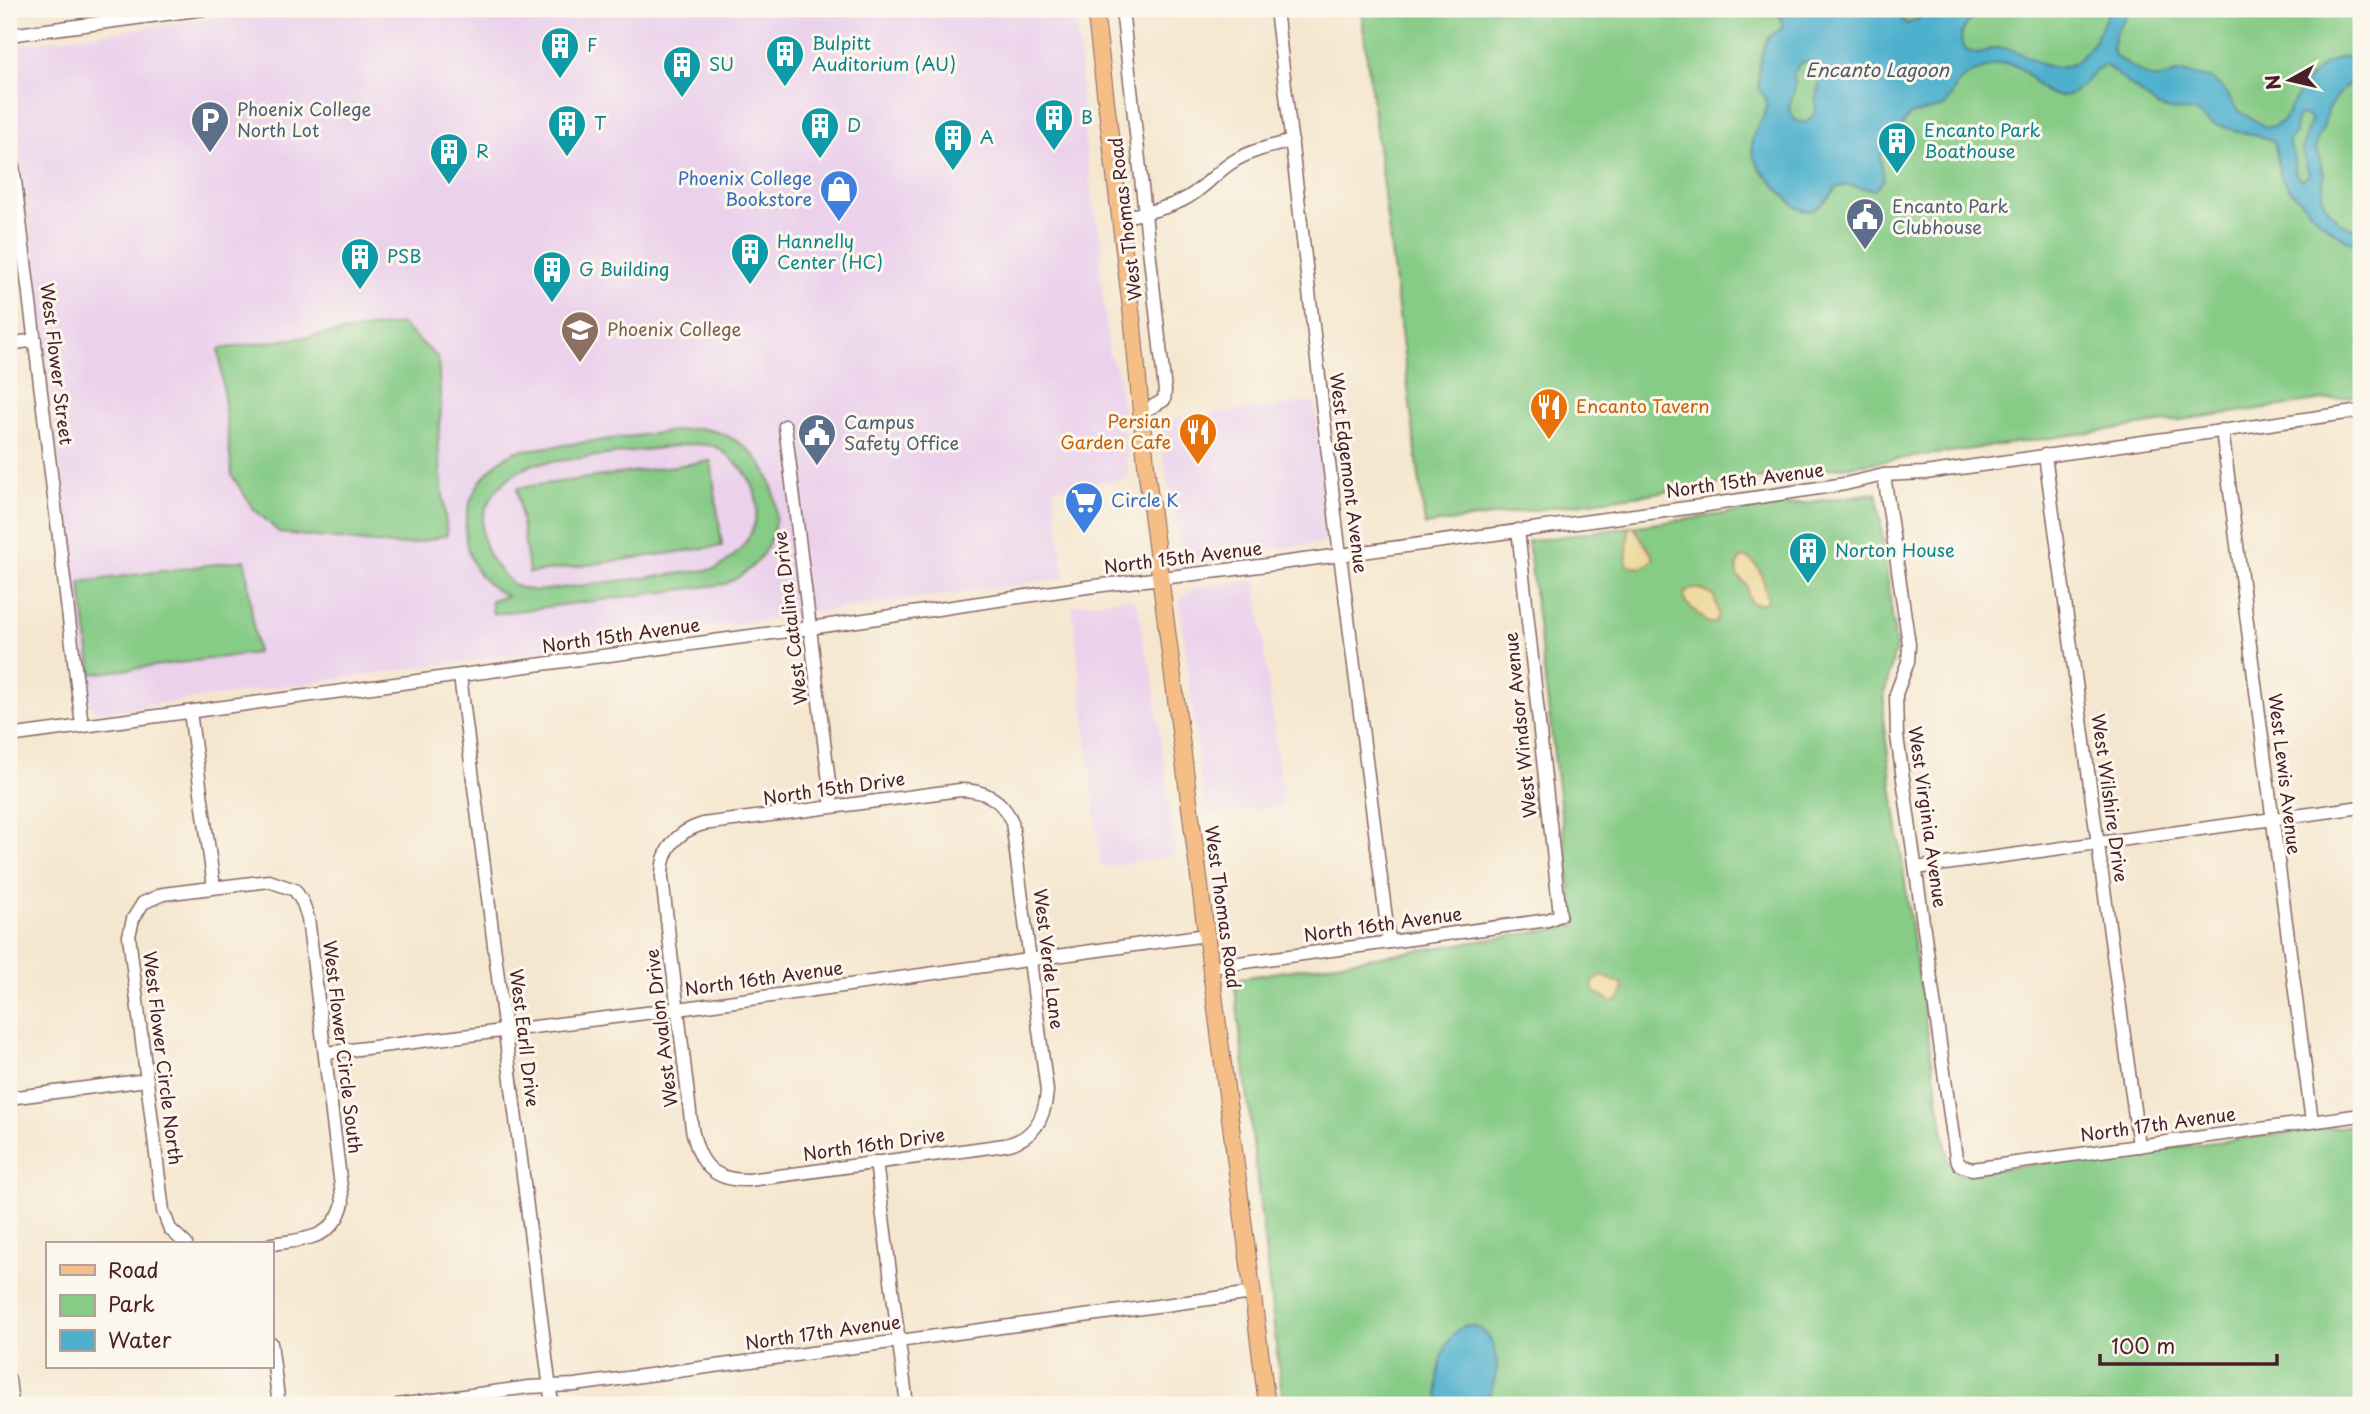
<svg xmlns="http://www.w3.org/2000/svg" width="2370" height="1414" viewBox="0 0 2370 1414" font-family="'Playpen Sans',sans-serif">
  <rect width="100%" height="100%" fill="#fbf7ec"/>
  <filter id="ink" filterUnits="userSpaceOnUse"><feTurbulence type="fractalNoise" baseFrequency=".0143" numOctaves="2"/><feDisplacementMap in="SourceGraphic" scale="14" xChannelSelector="R" yChannelSelector="G"/><feConvolveMatrix kernelMatrix="1 2 1 2 8 2 1 2 1" color-interpolation-filters="sRGB"/></filter>
  <filter id="wash" filterUnits="userSpaceOnUse"><feTurbulence type="fractalNoise" baseFrequency=".00686" numOctaves="4" result="noise"/><feDisplacementMap in="SourceGraphic" scale="28" xChannelSelector="R" yChannelSelector="G"/><feGaussianBlur stdDeviation="1.57" result="paint"/><feColorMatrix in="noise" values="0 0 0 0 0 0 0 0 0 0 0 0 0 0 0 0 0 1.4 0 .05"/><feComposite in="paint" operator="in"/></filter>
  <g filter="url(#wash)">
    <rect width="100%" height="100%" fill="#f5e7cf"/>
    <g fill="#ebd1ec">
      <polygon points="283,9 1075,9 1080,58 1083,128 1093,204 1102,244 1100,267 1109,354 1118,373 1129,478 1054,489 1065,578 101,712 96,710 90,705 9,63 10,50 16,45"/>
      <polygon points="1314,402 1330,534 1325,542 1199,560 1185,555 1180,549 1174,500 1167,481 1158,420"/>
      <polygon points="1256,580 1283,805 1205,816 1180,604 1181,598 1194,588"/>
      <polygon points="1126,598 1134,600 1139,609 1144,648 1152,671 1176,856 1101,867 1072,605"/>
    </g>
    <g fill="#86cb86" stroke="#687558" stroke-width="2" fill-rule="evenodd">
      <polygon points="1361,9 2361,9 2361,395 1425,525"/>
      <polygon points="401,324 438,358 441,409 438,444 447,535 411,544 394,545 280,533 254,509 232,476 219,349"/>
      <path d="M698,428C785,438 806,549 725,584L493,614L491,600L507,596C444,567 457,476 517,451ZM692,444C698,445 707,444 713,446C721,448 729,457 735,462C774,496 757,547 715,569L537,591C531,590 522,589 516,586C508,582 502,573 497,567C464,527 490,480 534,464Z"/>
      <polygon points="711,461 722,546 529,573 517,488"/>
      <polygon points="1877,493 1896,647 1885,691 1883,718 1914,949 1948,1160 1958,1174 2361,1124 2361,1405 1283,1405 1234,979 1575,926 1528,541"/>
      <polygon points="245,560 257,653 92,674 80,582"/>
    </g>
    <g fill="#eeda9e" stroke="#9c7c64" stroke-width="2">
      <polygon points="1629,527 1634,527 1654,558 1650,563 1641,568 1626,565"/>
      <path d="M1745,557C1762,563 1764,585 1768,600L1761,604L1751,603L1748,596L1747,586L1737,575V565L1740,559Z"/>
      <polygon points="1694,588 1703,590 1714,596 1719,615 1715,623 1708,623 1685,602 1684,593"/>
      <polygon points="1602,976 1622,984 1623,992 1617,1001 1610,1001 1593,990 1593,982"/>
    </g>
    <g fill="#4eb0cd" stroke="#4c687c" stroke-width="2" fill-rule="evenodd">
      <path d="M1763,9H1891L1907,24L1920,18L1922,9H1984C1971,19 1951,33 1967,51L1980,54C2022,27 2046,99 2087,51C2098,39 2102,23 2111,9H2130L2115,34L2112,48L2116,57L2150,78H2161L2180,72L2209,78L2222,87L2240,112L2266,127L2274,126L2283,121L2305,82L2324,64L2337,58L2361,55V76L2355,78L2343,89L2327,110L2324,126L2317,140L2316,150L2324,174L2322,194L2325,205L2340,223L2361,231V247C2336,236 2319,221 2301,201C2294,193 2285,186 2281,176C2276,164 2279,149 2272,140L2212,124L2195,112L2170,110L2157,106L2105,65C2088,71 2083,95 2062,96C2028,96 2031,50 1986,68C1977,71 1968,73 1961,80C1953,88 1952,99 1944,107L1910,115L1880,156L1884,180L1875,190L1846,185L1836,188C1810,224 1800,214 1775,185C1765,174 1754,165 1752,149C1750,128 1767,119 1767,104C1767,97 1762,95 1760,90C1756,80 1762,44 1769,37C1773,33 1778,32 1782,28L1781,18L1777,14H1768ZM1802,62H1813L1819,65C1826,78 1812,94 1816,110C1811,120 1807,126 1795,120L1789,110C1790,96 1799,89 1793,74ZM2304,115L2312,119L2305,136L2302,149L2309,175L2302,180L2296,176L2293,153L2288,141L2295,133L2297,116Z"/>
      <path d="M1463,1326C1477,1325 1484,1329 1491,1341C1504,1362 1493,1383 1486,1405H1440C1434,1380 1440,1342 1463,1326Z"/>
    </g>
  </g>
  <g filter="url(#ink)">
    <g fill="none" stroke-linecap="round" stroke-linejoin="round">
      <defs>
        <g id="minor">
          <polyline points="1122,9 1165,391 1164,400 1141,413"/>
          <polyline points="1276,9 1337,531 1389,942"/>
          <polyline points="9,35 204,9"/>
          <polyline points="9,132 82,725"/>
          <path d="M1120,218C1142,213 1163,210 1183,200C1202,191 1214,174 1231,163C1250,150 1270,147 1292,141"/>
          <polyline points="9,344 35,340"/>
          <polyline points="785,426 832,806"/>
          <polyline points="2222,430 2312,1122"/>
          <polyline points="2045,455 2139,1146"/>
          <polyline points="1884,475 1909,644 1908,662 1896,694 1897,736 1956,1158 1960,1165 1972,1169 2361,1115"/>
          <polyline points="460,676 552,1405"/>
          <polyline points="190,712 214,887"/>
          <polyline points="9,736 810,628 1087,587 1252,567 1701,506 1845,484 1884,475 1925,473 2361,411"/>
          <path d="M960,790C985,790 1002,799 1012,822L1047,1091C1045,1118 1034,1139 1005,1145L749,1180C712,1181 699,1163 692,1129L662,878C661,850 676,832 703,824Z"/>
          <polyline points="1916,868 2361,807"/>
          <polyline points="1210,967 1548,920 1560,915 1518,530"/>
          <polyline points="326,1053 678,1009 1206,935"/>
          <polyline points="9,1098 147,1080"/>
          <polyline points="876,1162 907,1405"/>
          <path d="M186,1244L170,1229L163,1211L129,936L133,919L143,903L163,894L269,881L295,890L303,903L308,918L343,1203C333,1241 303,1239 271,1244"/>
          <polyline points="271,1343 279,1405"/>
          <polyline points="9,1379 12,1405"/>
          <polyline points="398,1405 529,1387 575,1385 1253,1293"/>
        </g>
        <polyline id="major" points="1095,9 1133,326 1147,475 1267,1405"/>
      </defs>
      <use href="#minor" stroke="#866564" stroke-width="15"/>
      <use href="#major" stroke="#866564" stroke-width="18"/>
      <use href="#minor" stroke="#fff" stroke-width="12"/>
      <use href="#major" stroke="#f6be87" stroke-width="16"/>
    </g>
  </g>
  <defs>
    <symbol id="building-pin" viewBox="-11 -11 22 30"><path d="M0 17L-7.5 6A9.5 9.5 0 1 1 7.5 6Z" fill="#0f9aa8" stroke="#fbf7ec"/><path d="M-4-6H4V6H1V3H-1V6H-4ZM-2.5-4.3h1.7v1.8h-1.7ZM.8-4.3h1.7v1.8H.8ZM-2.5-1h1.7V.8h-1.7ZM.8-1h1.7V.8H.8Z" fill="#fff"/></symbol>
    <symbol id="parking-pin" viewBox="-11 -11 22 30"><path d="M0 17L-7.5 6A9.5 9.5 0 1 1 7.5 6Z" fill="#5c6f8a" stroke="#fbf7ec"/><path d="M-3.5-5.5H1a3.5 3.5 0 0 1 0 7H-1V5.5H-3.5ZM-1-3.4V-.6H.8a1.4 1.4 0 0 0 0-2.8Z" fill="#fff"/></symbol>
    <symbol id="shop-pin" viewBox="-11 -11 22 30"><path d="M0 17L-7.5 6A9.5 9.5 0 1 1 7.5 6Z" fill="#3f7fe0" stroke="#fbf7ec"/><path d="M-5-2.5h2.3a2.7 3.5 0 0 1 5.4 0H5L5.5 6h-11ZM-1.5-2.5h3a1.5 2.3 0 0 0-3 0Z" fill="#fff"/></symbol>
    <symbol id="civic-pin" viewBox="-11 -11 22 30"><path d="M0 17L-7.5 6A9.5 9.5 0 1 1 7.5 6Z" fill="#5c6f8a" stroke="#fbf7ec"/><path d="M-.6-6.5H3V-4.5H.6V-3L4-1V1h2V6H-6V1h2V-1L-.6-3ZM-1.2 2.5V6h2.4V2.5Z" fill="#fff"/></symbol>
    <symbol id="university-pin" viewBox="-11 -11 22 30"><path d="M0 17L-7.5 6A9.5 9.5 0 1 1 7.5 6Z" fill="#8d6e63" stroke="#fbf7ec"/><path d="M0-5L7-2L0 1L-7-2ZM-4 1L0 2.5L4 1V4Q0 6-4 4Z" fill="#fff"/></symbol>
    <symbol id="restaurant-pin" viewBox="-11 -11 22 30"><path d="M0 17L-7.5 6A9.5 9.5 0 1 1 7.5 6Z" fill="#e8710a" stroke="#fbf7ec"/><path d="M-5-6h1v4h1v-4h1v4h1v-4h1v5L-1.5 .5V6h-2V.5L-5-1ZM5-6V6H3V1.5H1.5Q1.5-4 5-6Z" fill="#fff"/></symbol>
    <symbol id="supermarket-pin" viewBox="-11 -11 22 30"><path d="M0 17L-7.5 6A9.5 9.5 0 1 1 7.5 6Z" fill="#3f7fe0" stroke="#fbf7ec"/><path d="M-6-5.5h2.5l.6 2H6L4.5 2H-2.5L-4.4-4H-6ZM-1.5 3.2a1.3 1.3 0 1 0 .1 0ZM3 3.2a1.3 1.3 0 1 0 .1 0Z" fill="#fff"/></symbol>
  </defs>
  <g fill-rule="evenodd">
    <use href="#building-pin" x="538" y="24" width="44" height="60"/>
    <use href="#building-pin" x="763" y="32" width="44" height="60"/>
    <use href="#building-pin" x="660" y="43" width="44" height="60"/>
    <use href="#building-pin" x="1032" y="96" width="44" height="60"/>
    <use href="#parking-pin" x="188" y="98" width="44" height="60"/>
    <use href="#building-pin" x="545" y="102" width="44" height="60"/>
    <use href="#building-pin" x="798" y="104" width="44" height="60"/>
    <use href="#building-pin" x="931" y="116" width="44" height="60"/>
    <use href="#building-pin" x="1875" y="119" width="44" height="60"/>
    <use href="#building-pin" x="427" y="130" width="44" height="60"/>
    <use href="#shop-pin" x="817" y="167" width="44" height="60"/>
    <use href="#civic-pin" x="1843" y="195" width="44" height="60"/>
    <use href="#building-pin" x="728" y="230" width="44" height="60"/>
    <use href="#building-pin" x="338" y="235" width="44" height="60"/>
    <use href="#building-pin" x="530" y="248" width="44" height="60"/>
    <use href="#university-pin" x="558" y="308" width="44" height="60"/>
    <use href="#restaurant-pin" x="1527" y="385" width="44" height="60"/>
    <use href="#restaurant-pin" x="1176" y="410" width="44" height="60"/>
    <use href="#civic-pin" x="795" y="411" width="44" height="60"/>
    <use href="#supermarket-pin" x="1062" y="479" width="44" height="60"/>
    <use href="#building-pin" x="1786" y="529" width="44" height="60"/>
  </g>
  <g text-anchor="middle" stroke-width="6" stroke-linejoin="round" paint-order="stroke">
    <g font-size="18" fill="#0d838f" stroke="#fbf7ec" text-anchor="start">
      <text x="812" y="50">Bulpitt<tspan x="812" dy="21">Auditorium (AU)</tspan></text>
      <text x="587" y="52">F</text>
      <text x="709" y="71">SU</text>
      <text x="1081" y="124">B</text>
      <text x="594" y="130">T</text>
      <text x="847" y="132">D</text>
      <text x="1924" y="137">Encanto Park<tspan x="1924" dy="21">Boathouse</tspan></text>
      <text x="980" y="144">A</text>
      <text x="476" y="158">R</text>
      <text x="777" y="248">Hannelly<tspan x="777" dy="21">Center (HC)</tspan></text>
      <text x="387" y="263">PSB</text>
      <text x="579" y="276">G Building</text>
      <text x="1835" y="557">Norton House</text>
    </g>
    <g font-size="18" fill="#4e5e75" stroke="#fbf7ec" text-anchor="start">
      <text x="237" y="116">Phoenix College<tspan x="237" dy="21">North Lot</tspan></text>
      <text x="1892" y="213">Encanto Park<tspan x="1892" dy="21">Clubhouse</tspan></text>
      <text x="844" y="429">Campus<tspan x="844" dy="21">Safety Office</tspan></text>
    </g>
    <g font-size="18" fill="#366cbe" stroke="#fbf7ec" text-anchor="end">
      <text x="812" y="185">Phoenix College<tspan x="812" dy="21">Bookstore</tspan></text>
      <text x="1111" y="507" text-anchor="start">Circle K</text>
    </g>
    <g font-size="18" fill="#4a1f2b" stroke="#fbf7ec">
      <text transform="translate(1126 219) rotate(-97)" y="6">West Thomas Road</text>
      <text transform="translate(56 364) rotate(83)" y="6">West Flower Street</text>
      <text transform="translate(1348 473) rotate(83)" y="6">West Edgemont Avenue</text>
      <text transform="translate(1745 481) rotate(-8)" y="6">North 15th Avenue</text>
      <text transform="translate(1183 558) rotate(-7)" y="6">North 15th Avenue</text>
      <text transform="translate(791 618) rotate(-97)" y="6">West Catalina Drive</text>
      <text transform="translate(621 636) rotate(-8)" y="6">North 15th Avenue</text>
      <text transform="translate(1521 725) rotate(-96)" y="6">West Windsor Avenue</text>
      <text transform="translate(2284 774) rotate(83)" y="6">West Lewis Avenue</text>
      <text transform="translate(834 789) rotate(-8)" y="6">North 15th Drive</text>
      <text transform="translate(2109 798) rotate(82)" y="6">West Wilshire Drive</text>
      <text transform="translate(1927 817) rotate(82)" y="6">West Virginia Avenue</text>
      <text transform="translate(1222 907) rotate(82)" y="6">West Thomas Road</text>
      <text transform="translate(1383 925) rotate(-8)" y="6">North 16th Avenue</text>
      <text transform="translate(1048 959) rotate(83)" y="6">West Verde Lane</text>
      <text transform="translate(764 979) rotate(-8)" y="6">North 16th Avenue</text>
      <text transform="translate(662 1028) rotate(-97)" y="6">West Avalon Drive</text>
      <text transform="translate(524 1038) rotate(83)" y="6">West Earll Drive</text>
      <text transform="translate(342 1047) rotate(83)" y="6">West Flower Circle South</text>
      <text transform="translate(162 1058) rotate(83)" y="6">West Flower Circle North</text>
      <text transform="translate(2158 1125) rotate(-8)" y="6">North 17th Avenue</text>
      <text transform="translate(874 1145) rotate(-8)" y="6">North 16th Drive</text>
      <text transform="translate(823 1333) rotate(-8)" y="6">North 17th Avenue</text>
    </g>
    <g font-size="18" fill="#785e54" stroke="#fbf7ec" text-anchor="start">
      <text x="607" y="336">Phoenix College</text>
    </g>
    <g font-size="18" fill="#c56008" stroke="#fbf7ec" text-anchor="start">
      <text x="1576" y="413">Encanto Tavern</text>
      <text x="1171" y="428" text-anchor="end">Persian<tspan x="1171" dy="21">Garden Cafe</tspan></text>
    </g>
    <g font-size="19" font-style="italic" fill="#4c596c" stroke="#fbf7ec">
      <text x="1877" y="77">Encanto Lagoon</text>
    </g>
  </g>
  <rect width="2370" height="1414" fill="none" stroke="#fbf7ec" stroke-width="35"/>
  <rect x="46" y="1242" width="228" height="126" fill="#fbf7ec" stroke="#b4a19f" stroke-width="2"/>
  <rect x="60" y="1265" width="35" height="10" fill="#f6be87" stroke="#b4a19f" stroke-width="2"/>
  <text x="108" y="1278" font-size="21" fill="#4a1f2b">Road</text>
  <rect x="60" y="1295" width="35" height="21" fill="#86cb86" stroke="#b4a19f" stroke-width="2"/>
  <text x="108" y="1312" font-size="21" fill="#4a1f2b">Park</text>
  <rect x="60" y="1330" width="35" height="21" fill="#4eb0cd" stroke="#b4a19f" stroke-width="2"/>
  <text x="108" y="1348" font-size="21" fill="#4a1f2b">Water</text>
  <g transform="translate(2290 80) rotate(262)" stroke="#fbf7ec" stroke-width="5" paint-order="stroke">
  <path d="M0-5L12 26L0 18L-12 26Z" fill="#4a1f2b"/>
  <text y="-10" font-size="19" font-weight="bold" text-anchor="middle" fill="#4a1f2b">N</text>
  </g>
  <path d="M2100 1354v10h177v-10" fill="none" stroke="#4a1f2b" stroke-width="3.5"/>
  <text x="2111" y="1354" font-size="21" fill="#4a1f2b" stroke="#fbf7ec" stroke-width="5" paint-order="stroke">100 m</text>
</svg>
